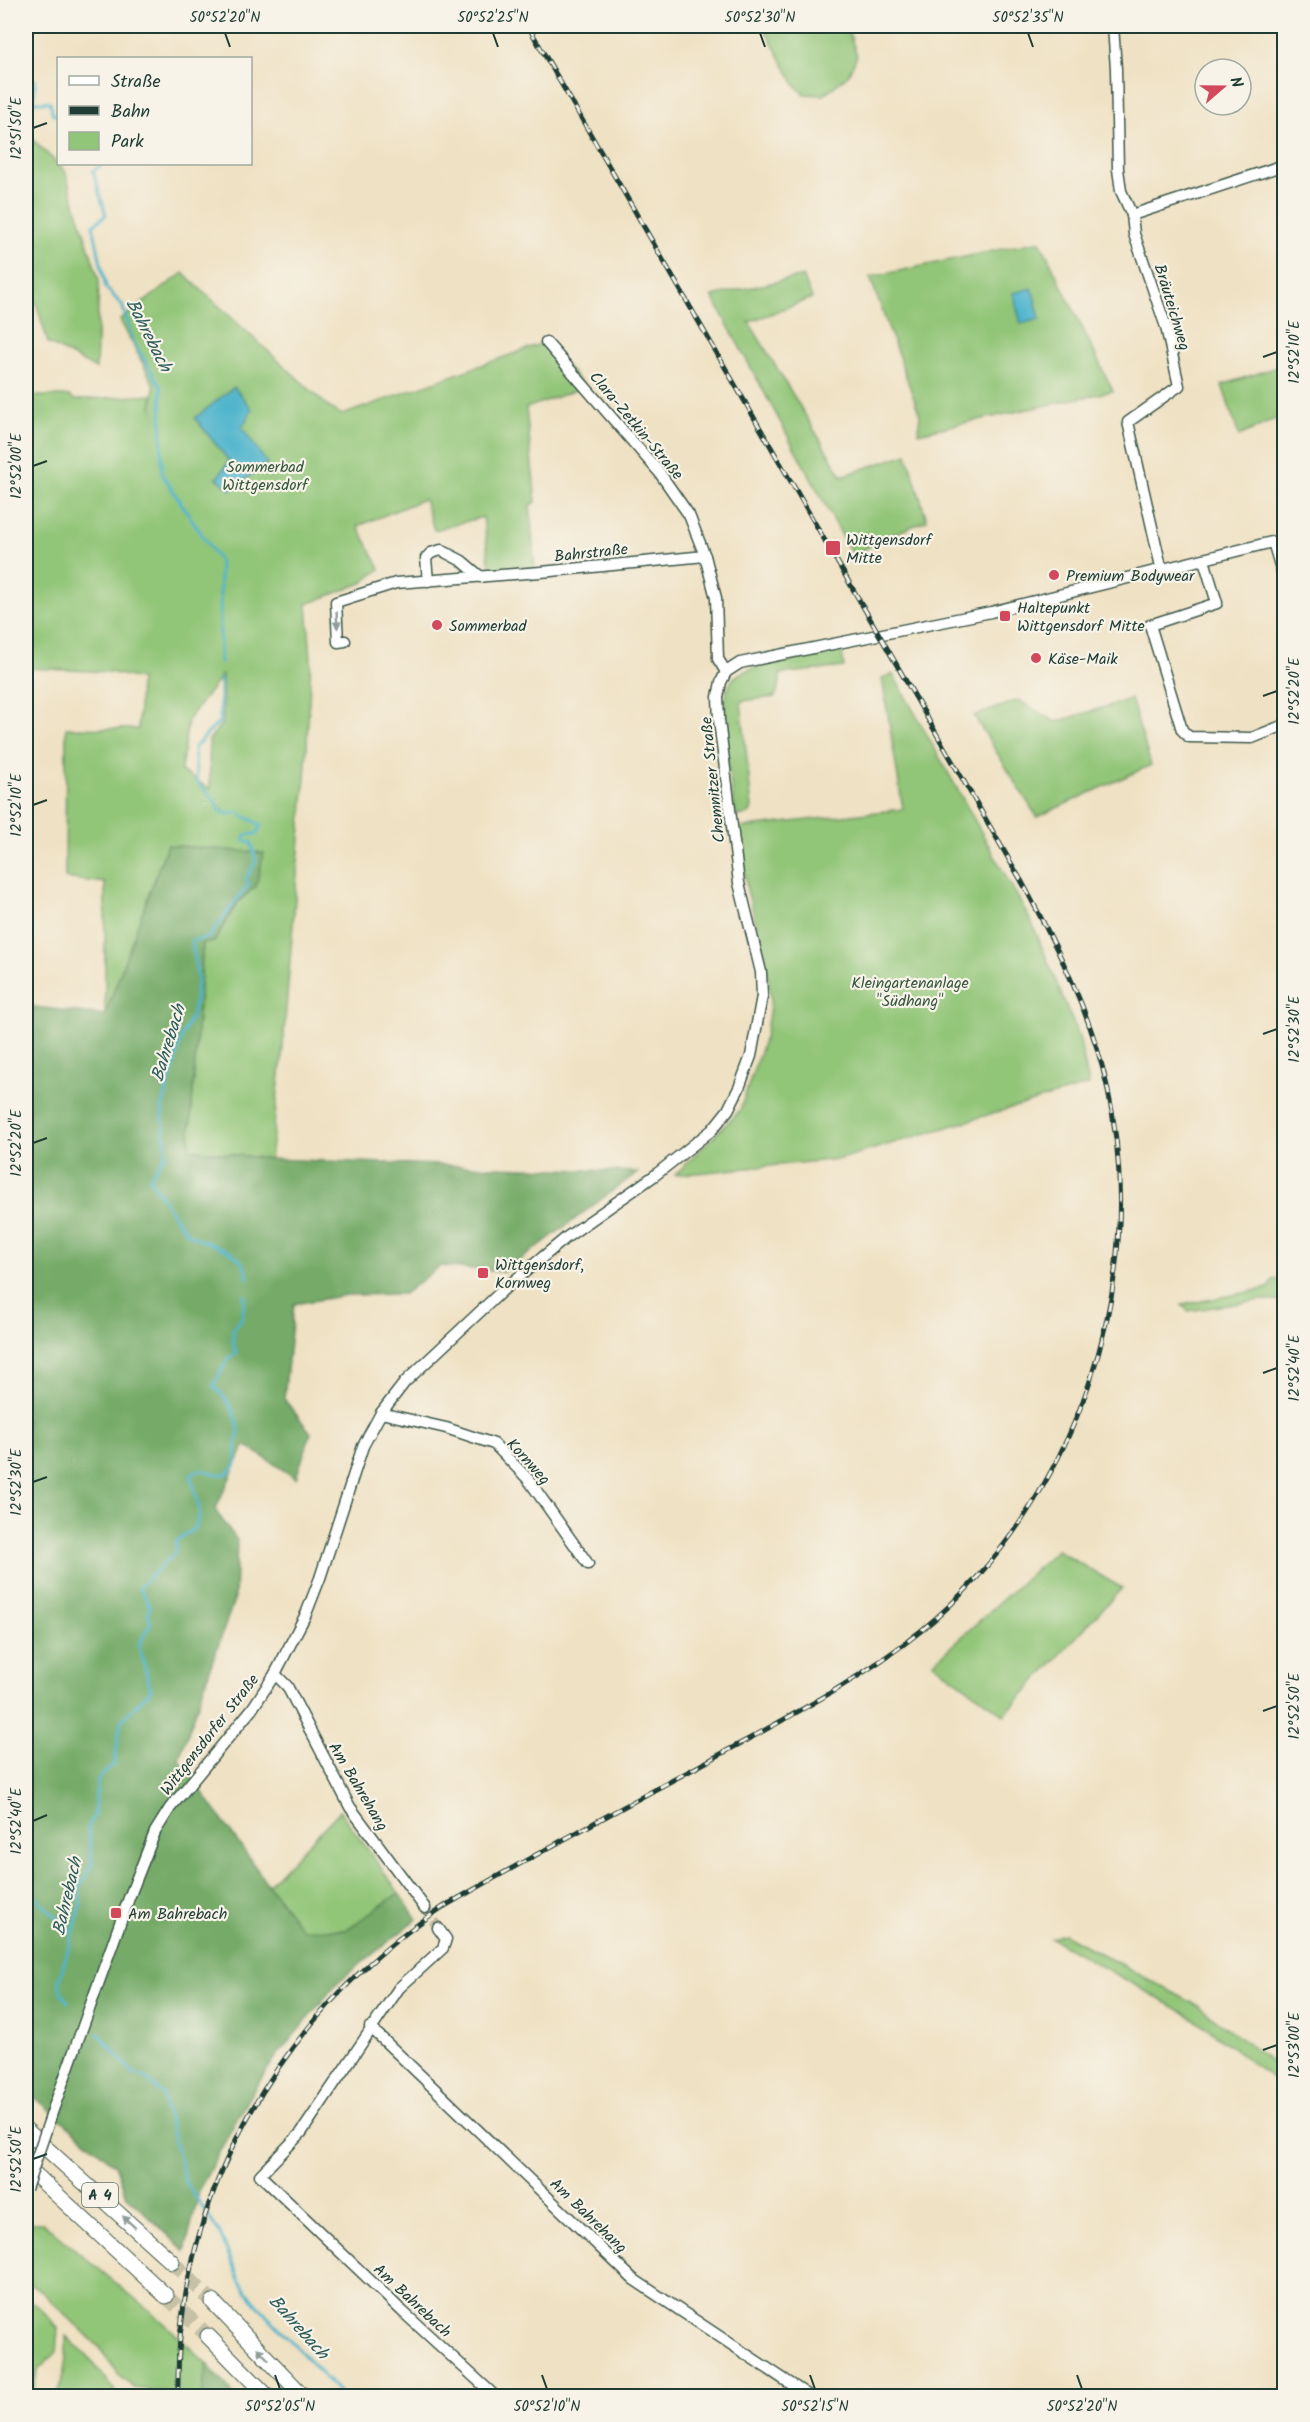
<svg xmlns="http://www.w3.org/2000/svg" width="1310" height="2422" viewBox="0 0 1310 2422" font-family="Kalam,sans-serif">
  <rect width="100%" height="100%" fill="#f7f3e8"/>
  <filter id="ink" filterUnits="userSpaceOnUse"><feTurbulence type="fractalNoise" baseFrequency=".0167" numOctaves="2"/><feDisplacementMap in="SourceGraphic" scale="12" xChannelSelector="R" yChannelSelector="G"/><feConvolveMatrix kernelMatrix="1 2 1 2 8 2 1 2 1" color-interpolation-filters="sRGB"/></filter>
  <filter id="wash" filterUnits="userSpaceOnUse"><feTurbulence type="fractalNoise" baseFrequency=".008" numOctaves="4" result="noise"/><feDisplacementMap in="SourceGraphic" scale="24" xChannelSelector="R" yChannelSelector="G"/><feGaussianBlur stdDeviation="1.35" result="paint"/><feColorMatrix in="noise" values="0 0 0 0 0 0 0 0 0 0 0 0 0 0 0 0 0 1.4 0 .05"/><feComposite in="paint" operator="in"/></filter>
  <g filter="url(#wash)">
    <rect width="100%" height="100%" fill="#efe1c3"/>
    <g fill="#91c577" stroke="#588156" stroke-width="1.5" fill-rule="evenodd">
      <polygon points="716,26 847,26 857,56 848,75 824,95 804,94 795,85 763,26"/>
      <polygon points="26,133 65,171 99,280 96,369 48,343 26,268"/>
      <polygon points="1040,241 1113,391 918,433 920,415 870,277"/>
      <path d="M183,273L330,408L342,415L546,342L585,387L526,408L536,502L530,505L535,573L491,576L483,517L434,530L424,499L358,526L380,569L362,583L307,604L311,659L306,765L282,1058L270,1159L189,1149L203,942H214L237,903L256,886L167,845L105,1015V883L65,878L66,728L138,729L140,679L109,672L26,668V396H70L75,400L152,395V412L154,385L120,320ZM222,675L223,722L209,740L210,789L181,771L188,720Z"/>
      <polygon points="803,276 812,298 749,322 842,476 907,454 927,520 880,540 853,556 712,296"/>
      <polygon points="1277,367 1284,390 1284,415 1239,436 1222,385"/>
      <path d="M842,650L844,667L780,674V683L775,697L741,701L752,808L749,814L738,816L735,812C731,781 714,704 733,679C738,673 745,671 753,668Z"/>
      <polygon points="893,674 1032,923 1079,1037 1089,1085 840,1159 675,1175 740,1110 765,1037 771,1000 765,956 747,890 739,828 903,809 882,678"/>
      <polygon points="1131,699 1151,765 1037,817 974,716 1018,700 1056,722"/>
      <polygon points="1284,1278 1284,1302 1261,1300 1188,1311 1182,1305 1268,1288 1273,1280"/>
      <polygon points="1057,1550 1122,1588 1004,1715 933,1663"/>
      <polygon points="340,1811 399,1893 346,1930 302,1930 268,1885"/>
      <polygon points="1064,1934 1198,2006 1284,2071 1284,2087 1195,2019 1051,1938"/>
      <polygon points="26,2223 43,2223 162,2321 206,2363 202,2396 134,2388 121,2377 97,2345 41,2291 26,2282"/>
      <polygon points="26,2299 35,2303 58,2328 56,2353 38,2370 31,2396 26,2396"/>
      <path d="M66,2336L91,2360L115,2391L107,2396H56C65,2376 67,2359 66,2336Z"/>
    </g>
    <g fill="#74aa68" stroke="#4a744e" stroke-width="1.5">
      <polygon points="167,845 264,853 256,886 237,903 214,942 203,943 189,1149 270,1159 638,1172 504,1272 440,1266 404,1294 348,1295 294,1304 284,1399 311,1433 296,1478 245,1445 215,1510 237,1540 235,1597 179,1759 268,1885 302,1929 346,1930 399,1893 417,1919 338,1982 276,2057 249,2097 200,2188 185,2251 126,2195 115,2165 26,2090 26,1006 105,1015"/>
      <polygon points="206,2363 235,2396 202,2396"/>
    </g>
    <g fill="#4eb4cc" stroke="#367880" stroke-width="1.5">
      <polygon points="1032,288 1040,319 1021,324 1013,293"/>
      <polygon points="234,387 252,409 242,428 267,463 231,490 217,478 229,461 195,418"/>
    </g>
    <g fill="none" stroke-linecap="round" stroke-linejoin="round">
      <g stroke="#4eb4cc" stroke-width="3">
        <polyline points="26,78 35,80 34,102 50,102 53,115 58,115"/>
        <polyline points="100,164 100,166 93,171 106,215 93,225 106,288 122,305 134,343 161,387 162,474 220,562 220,662"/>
        <path d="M220,679V721L194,748L197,782L212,797L221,811L228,814L236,812L261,825L257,834L245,835V841L251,842L256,861L246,879L249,884L209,937L192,941L198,979L193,1013L182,1036L162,1109L166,1154L149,1178C159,1191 176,1222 187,1232C205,1248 243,1244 248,1278"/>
        <polyline points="26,1888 72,1932"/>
        <path d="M68,2002L62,1994L59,1981L81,1905L79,1890L92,1864L88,1828L94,1815L98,1779L114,1764L121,1721L151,1690L139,1645L151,1622L148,1614L150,1606L139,1587L175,1553L176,1541C181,1537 187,1534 192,1530C208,1514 193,1493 191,1475C202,1462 219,1482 231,1471C239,1464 236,1453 236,1444C236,1440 239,1435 239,1430C236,1413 226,1397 213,1386L227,1360L236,1353L233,1341V1328L242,1318L245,1295"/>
        <polyline points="98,2033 133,2073 146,2078 162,2093 185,2181 220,2234 240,2282 254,2301 342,2396"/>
      </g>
    </g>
  </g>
  <g filter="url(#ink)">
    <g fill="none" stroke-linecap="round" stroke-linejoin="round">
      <polyline stroke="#c5c0a6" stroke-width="10" stroke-dasharray="10 5" stroke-linecap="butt" points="425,1908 438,1928"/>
      <g stroke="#c5c0a6" stroke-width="15" stroke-dasharray="15 8" stroke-linecap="butt">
        <polyline points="172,2262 213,2302"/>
        <polyline points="166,2296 208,2336"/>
      </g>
      <defs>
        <g id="minor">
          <polyline points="1113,26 1116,69 1118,169 1121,191 1132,215 1134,234 1166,327 1179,386 1128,422 1162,571"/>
          <polyline points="1132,215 1284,165"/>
          <polyline points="546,342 659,472 689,515 705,556 716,598 718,659 726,672"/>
          <polyline points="1273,542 1284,579"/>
          <polyline points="1204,560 1217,603 1150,625 1182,730 1189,737 1252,738 1284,725"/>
          <polyline points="428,581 426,558 431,553 441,550 462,561 481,577"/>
          <polyline points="345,641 338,642 336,602 396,583 541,572 705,556"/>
          <polyline points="381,1413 446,1428 494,1444 528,1479 588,1564"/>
          <polyline points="275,1674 287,1686 350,1807 425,1908"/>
          <polyline points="438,1928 446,1939 443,1948 399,1988 301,2133 260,2175 402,2311 495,2396"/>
          <polyline points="370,2027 633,2279 809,2396"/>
          <polyline points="54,2107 129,1898 155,1832 170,1808 252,1709 275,1674 306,1614 320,1578 363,1446 381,1413 405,1382 502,1291 567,1237 654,1176 712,1130 728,1110 739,1088 751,1056 762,996 761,972 739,883 719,720 718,697 721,682 726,672 740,663 991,612 1284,539"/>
        </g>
        <g id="highway">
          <polyline points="26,2130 172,2262"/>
          <polyline points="26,2166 166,2296"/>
          <polyline points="213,2302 303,2396"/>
          <polyline points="208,2336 267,2396"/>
        </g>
      </defs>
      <use href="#minor" stroke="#3e5649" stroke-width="13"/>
      <use href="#highway" stroke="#3e5649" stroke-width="17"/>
      <use href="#minor" stroke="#fff" stroke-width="10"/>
      <use href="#highway" stroke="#fff" stroke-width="15"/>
      <defs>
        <path id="rail" d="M178,2396C174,2199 279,2014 443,1907C531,1857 621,1808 710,1760C783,1720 858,1682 922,1630C1077,1503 1151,1281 1107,1086C1091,1013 1057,947 1022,882L528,26"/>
      </defs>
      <use href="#rail" stroke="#1f3d34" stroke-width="5"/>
      <use href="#rail" stroke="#f7f3e8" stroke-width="3" stroke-dasharray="9" stroke-linecap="butt"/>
      <defs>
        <polyline id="minor-bridge" points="26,2189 54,2107"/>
      </defs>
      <use href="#minor-bridge" stroke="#3e5649" stroke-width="13" stroke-linecap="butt"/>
      <use href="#minor-bridge" stroke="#fff" stroke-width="10"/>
    </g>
    <defs><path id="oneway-solid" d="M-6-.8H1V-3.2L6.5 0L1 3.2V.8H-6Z" transform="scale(1.5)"/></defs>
    <g fill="#8f9e9a">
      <use href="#oneway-solid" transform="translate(337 620) rotate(87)"/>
      <use href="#oneway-solid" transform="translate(129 2222) rotate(-137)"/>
      <use href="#oneway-solid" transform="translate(263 2354) rotate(-134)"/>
    </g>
  </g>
  <path fill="none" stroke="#1f3d34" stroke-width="2" d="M225,33L230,47M493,33L498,47M760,33L765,47M1028,33L1033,47M33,128L47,123M1263,357L1277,352M33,466L47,461M1263,696L1277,691M33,805L47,800M1263,1034L1277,1029M33,1143L47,1138M1263,1373L1277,1368M33,1482L47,1477M1263,1711L1277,1706M33,1821L47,1815M1263,2050L1277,2045M33,2159L47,2154M275,2375L280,2389M542,2375L547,2389M810,2375L815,2389M1077,2375L1082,2389"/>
  <g fill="#d1495b" stroke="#f7f3e8" stroke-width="2">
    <rect x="825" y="540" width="16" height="16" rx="3"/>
    <circle cx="1054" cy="575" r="6"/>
    <rect x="999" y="610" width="12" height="12" rx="3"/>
    <circle cx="437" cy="625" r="6"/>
    <circle cx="1036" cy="658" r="6"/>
    <rect x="477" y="1267" width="12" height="12" rx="3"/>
    <rect x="110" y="1907" width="12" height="12" rx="3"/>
  </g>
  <g text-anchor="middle" stroke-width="4.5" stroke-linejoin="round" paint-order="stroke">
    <rect fill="#f7f3e8" stroke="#60746a" stroke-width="1.5" x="82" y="2183" width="36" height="24" rx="4.5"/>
    <g font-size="15" font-weight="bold" fill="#1f3d34">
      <text x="100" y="2200">A 4</text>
    </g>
    <g font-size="16" fill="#1f3d34" stroke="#f7f3e8">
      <text transform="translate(1173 307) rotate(73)" y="6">Bräuteichweg</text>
      <text transform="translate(637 425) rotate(50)" y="6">Clara-Zetkin-Straße</text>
      <text transform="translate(591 552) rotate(-6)" y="6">Bahrstraße</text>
      <text transform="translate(712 780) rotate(-96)" y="6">Chemnitzer Straße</text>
      <text transform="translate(529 1461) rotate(48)" y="6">Kornweg</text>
      <text transform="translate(209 1734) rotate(-52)" y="6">Wittgensdorfer Straße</text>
      <text transform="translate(359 1786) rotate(59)" y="6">Am Bahrehang</text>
      <text transform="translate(589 2215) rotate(44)" y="6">Am Bahrehang</text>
      <text transform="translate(413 2300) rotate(43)" y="6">Am Bahrebach</text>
    </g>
    <g font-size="16" fill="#365841" stroke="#f7f3e8">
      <text x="265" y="472">Sommerbad<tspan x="265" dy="18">Wittgensdorf</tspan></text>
      <text x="910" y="988">Kleingartenanlage<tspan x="910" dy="18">"Südhang"</tspan></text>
    </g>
    <g font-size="16" fill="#1f3d34" stroke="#f7f3e8" text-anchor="start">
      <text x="846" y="545">Wittgensdorf<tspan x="846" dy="18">Mitte</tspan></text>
      <text x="1066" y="581">Premium Bodywear</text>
      <text x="1017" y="613">Haltepunkt<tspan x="1017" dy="18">Wittgensdorf Mitte</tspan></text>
      <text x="449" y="631">Sommerbad</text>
      <text x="1048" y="664">Käse-Maik</text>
      <text x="495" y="1270">Wittgensdorf,<tspan x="495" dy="18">Kornweg</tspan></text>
      <text x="128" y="1919">Am Bahrebach</text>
    </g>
    <g font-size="18" font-style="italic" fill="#2b5b5a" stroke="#f7f3e8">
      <text transform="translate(149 335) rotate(63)" y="6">Bahrebach</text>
      <text transform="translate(168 1043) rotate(-73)" y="6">Bahrebach</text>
      <text transform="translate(67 1896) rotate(-77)" y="6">Bahrebach</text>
      <text transform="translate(299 2327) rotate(48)" y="6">Bahrebach</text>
    </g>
  </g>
  <rect width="1310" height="2422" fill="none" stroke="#f7f3e8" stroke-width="66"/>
  <rect x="57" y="57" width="195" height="108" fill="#f7f3e8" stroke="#a1aaa0" stroke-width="1.5"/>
  <rect x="69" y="76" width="30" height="9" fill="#ffffff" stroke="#a1aaa0" stroke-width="1.5"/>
  <text x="111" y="87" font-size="18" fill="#1f3d34">Straße</text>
  <rect x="69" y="106" width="30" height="9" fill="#1f3d34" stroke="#a1aaa0" stroke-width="1.5"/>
  <text x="111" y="117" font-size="18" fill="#1f3d34">Bahn</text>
  <rect x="69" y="132" width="30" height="18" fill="#91c577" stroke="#a1aaa0" stroke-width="1.5"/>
  <text x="111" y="147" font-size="18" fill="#1f3d34">Park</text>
  <g transform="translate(1223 87) rotate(70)"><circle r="28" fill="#f7f3e8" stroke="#a1aaa0" stroke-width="1.5"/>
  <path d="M0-4.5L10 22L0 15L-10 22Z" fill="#d1495b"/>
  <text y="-9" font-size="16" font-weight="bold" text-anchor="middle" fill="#1f3d34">N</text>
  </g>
  <rect x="33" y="33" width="1244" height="2356" fill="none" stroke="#1f3d34" stroke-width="2"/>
  <g font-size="15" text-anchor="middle" fill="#1f3d34">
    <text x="225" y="22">50°52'20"N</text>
    <text x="493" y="22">50°52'25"N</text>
    <text x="760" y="22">50°52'30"N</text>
    <text x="1028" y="22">50°52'35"N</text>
    <text transform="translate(16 128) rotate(-90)" y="5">12°51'50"E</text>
    <text transform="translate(1294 352) rotate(-90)" y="5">12°52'10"E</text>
    <text transform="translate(16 466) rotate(-90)" y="5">12°52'00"E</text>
    <text transform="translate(1294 691) rotate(-90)" y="5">12°52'20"E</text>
    <text transform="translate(16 805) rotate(-90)" y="5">12°52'10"E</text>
    <text transform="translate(1294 1029) rotate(-90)" y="5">12°52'30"E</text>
    <text transform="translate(16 1143) rotate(-90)" y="5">12°52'20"E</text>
    <text transform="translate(1294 1368) rotate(-90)" y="5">12°52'40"E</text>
    <text transform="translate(16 1482) rotate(-90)" y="5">12°52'30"E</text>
    <text transform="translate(1294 1706) rotate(-90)" y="5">12°52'50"E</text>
    <text transform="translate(16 1821) rotate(-90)" y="5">12°52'40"E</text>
    <text transform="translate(1294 2045) rotate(-90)" y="5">12°53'00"E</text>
    <text transform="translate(16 2159) rotate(-90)" y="5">12°52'50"E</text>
    <text x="280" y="2411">50°52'05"N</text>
    <text x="547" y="2411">50°52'10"N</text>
    <text x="815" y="2411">50°52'15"N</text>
    <text x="1082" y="2411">50°52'20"N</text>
  </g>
</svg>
